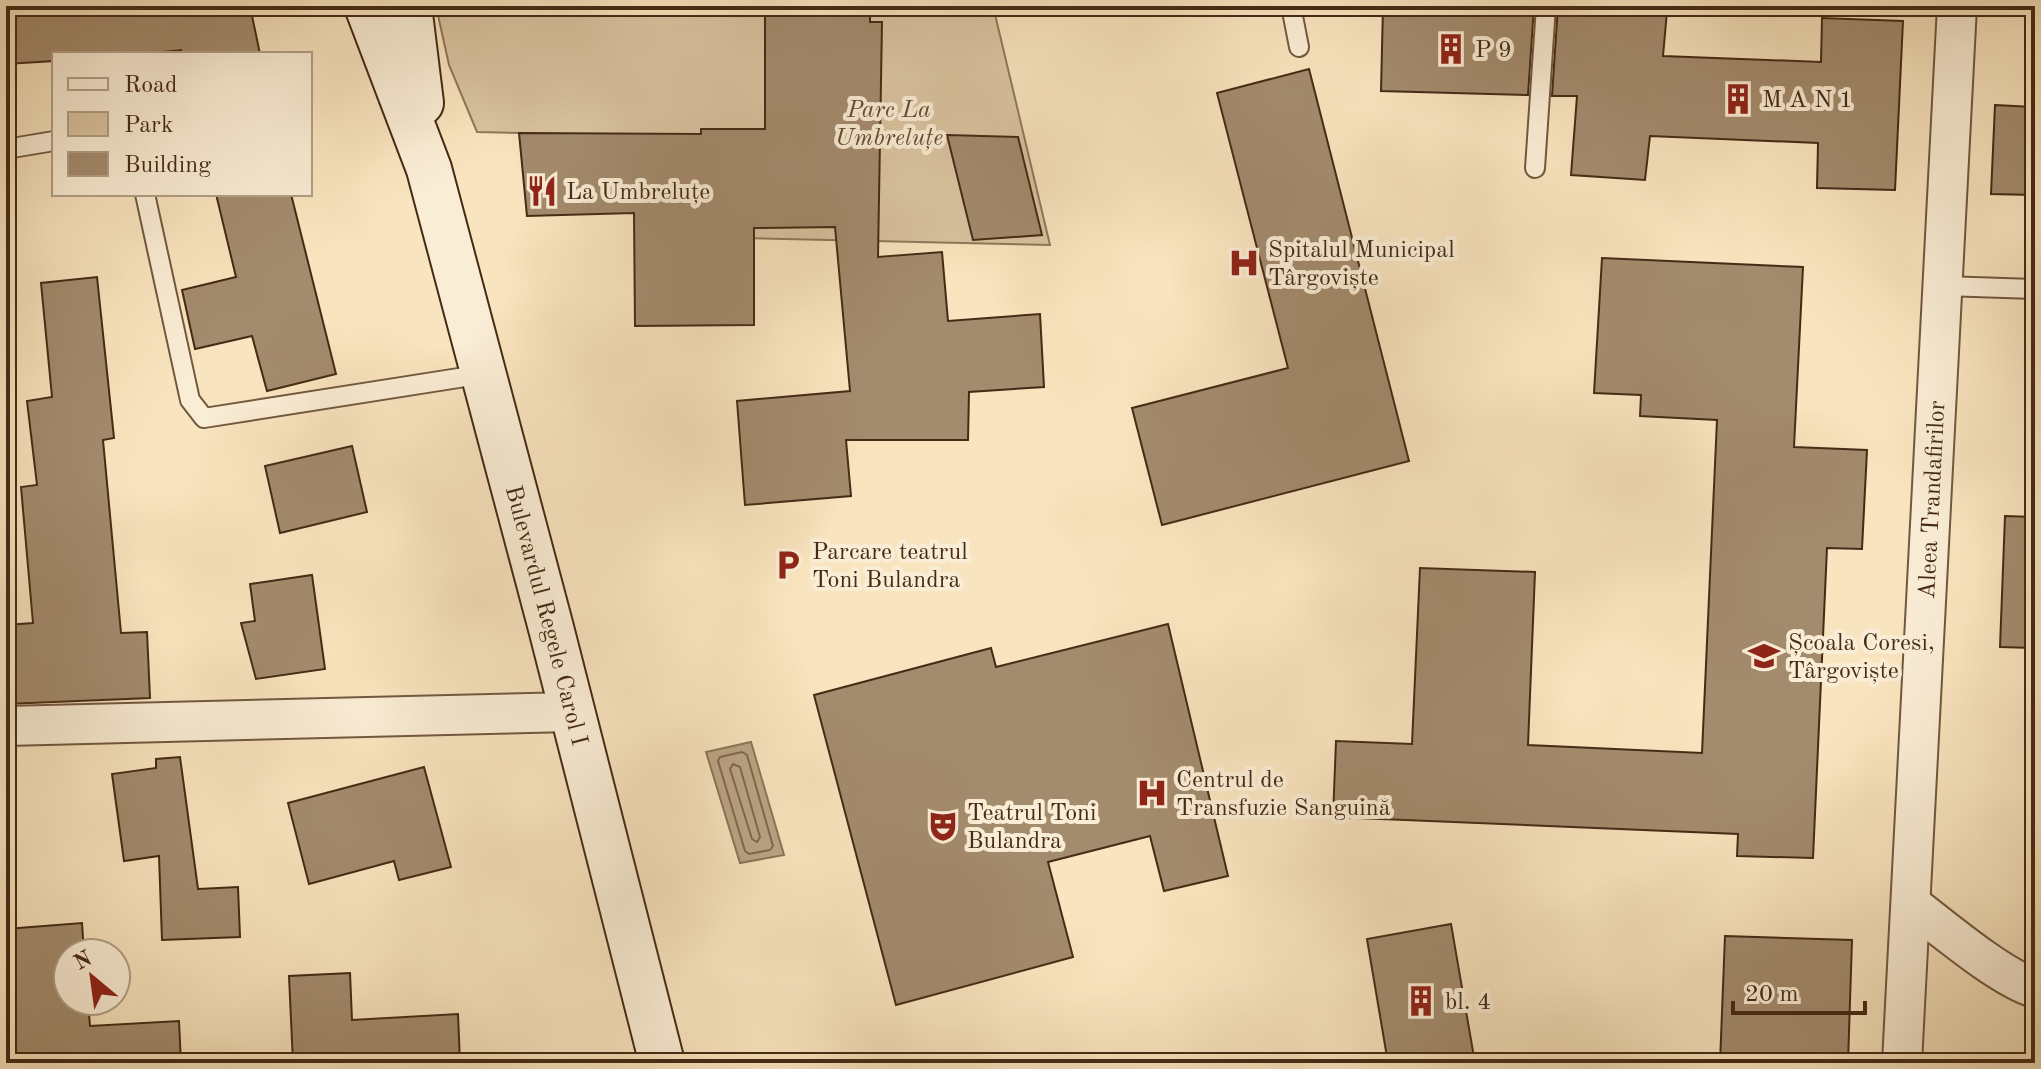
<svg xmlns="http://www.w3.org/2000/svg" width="2041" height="1069" viewBox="0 0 2041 1069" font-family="'Old Standard TT',serif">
  <rect width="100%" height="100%" fill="#f8e4be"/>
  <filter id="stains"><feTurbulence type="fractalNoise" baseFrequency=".0025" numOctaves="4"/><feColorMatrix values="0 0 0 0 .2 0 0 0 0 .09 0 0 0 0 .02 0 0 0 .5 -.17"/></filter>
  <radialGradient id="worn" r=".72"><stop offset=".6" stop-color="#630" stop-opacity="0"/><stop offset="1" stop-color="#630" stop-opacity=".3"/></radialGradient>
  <polygon fill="#dac4a1" stroke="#90775b" stroke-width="2" points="436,6 993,6 1050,245 698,237 519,133 477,132 449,65"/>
  <polygon fill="#bba585" stroke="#8c7458" stroke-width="2" points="751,742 784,855 740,863 706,752"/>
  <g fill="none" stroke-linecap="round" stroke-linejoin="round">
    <g stroke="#80684d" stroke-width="2">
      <polygon points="742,752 747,755 773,846 770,850 749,854 745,851 718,761 720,757"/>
      <polygon points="733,764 740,767 760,837 757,842 752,839 730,769"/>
    </g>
  </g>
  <g fill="#a38b6d" stroke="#462a15" stroke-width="2">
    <polygon points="6,6 250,6 260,54 182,54 181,50 143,54 54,54 54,61 6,64"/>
    <polygon points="765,6 870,6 870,22 882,22 878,257 942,252 948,321 1040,314 1044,387 969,392 968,440 846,440 851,496 745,505 737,401 850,391 835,227 754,228 754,325 635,326 634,213 527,216 519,133 701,134 701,129 765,129"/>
    <polygon points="1383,6 1534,6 1528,95 1381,91"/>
    <polygon points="1558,6 1667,11 1663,56 1821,62 1822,18 1903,21 1895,190 1817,188 1818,143 1650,136 1645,180 1571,175 1577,96 1552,96"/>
    <polygon points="1309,69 1409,461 1162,525 1132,408 1288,368 1217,93"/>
    <polygon points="1995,105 2035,107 2035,195 1991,194"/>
    <polygon points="947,135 1018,137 1042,235 973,240"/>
    <polygon points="216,194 291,194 336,374 267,391 252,336 195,349 182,290 236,277"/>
    <polygon points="1602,258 1803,267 1794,447 1867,450 1862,549 1827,548 1813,858 1737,856 1738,834 1333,817 1336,741 1412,744 1420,568 1535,572 1528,745 1702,753 1717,420 1640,416 1641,395 1594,393"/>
    <polygon points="97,277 114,438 103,440 121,633 147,632 150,698 6,704 6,625 33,623 21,487 37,485 27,401 52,397 41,283"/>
    <polygon points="352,446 367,512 280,533 265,466"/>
    <polygon points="2005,516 2035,517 2035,648 2000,647"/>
    <polygon points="312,575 325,669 256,679 241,623 255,621 250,584"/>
    <polygon points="1168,624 1228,876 1164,891 1150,836 1048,862 1073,957 896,1005 814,695 991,648 996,667"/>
    <polygon points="180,757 198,889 238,887 240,937 162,940 159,856 124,861 112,774 156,768 156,759"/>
    <polygon points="424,767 451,867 399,880 394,861 309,884 288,803"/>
    <polygon points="82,923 84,953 68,953 68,1001 88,1001 90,1026 179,1021 181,1063 8,1063 6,929"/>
    <polygon points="1451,924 1475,1063 1388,1063 1367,939"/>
    <polygon points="1725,936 1852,940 1848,1063 1720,1063"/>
    <polygon points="350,973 352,1020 458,1014 460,1063 293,1063 289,976"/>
  </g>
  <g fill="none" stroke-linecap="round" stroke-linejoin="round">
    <defs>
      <g id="service">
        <polyline points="1291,6 1299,47"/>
        <polyline points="6,149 54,141"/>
        <polyline points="1535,168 1546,6"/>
        <polyline points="145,194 190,400 204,418 484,374"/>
        <polyline points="1944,286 2035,289"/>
      </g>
      <g id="minor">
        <polyline points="6,726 572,712"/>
        <path d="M1911,904C1941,927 2001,978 2035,988"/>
        <path id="s1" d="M1902,1063L1957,6"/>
      </g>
      <g id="secondary">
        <path id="s2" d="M367,6L429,169L551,628L662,1063"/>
        <polyline points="409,6 421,103"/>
      </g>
    </defs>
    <use href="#service" stroke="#72583f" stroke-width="22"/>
    <use href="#minor" stroke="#72583f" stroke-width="42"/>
    <use href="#secondary" stroke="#462a15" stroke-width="48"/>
    <use href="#service" stroke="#faedd5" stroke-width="18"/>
    <use href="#minor" stroke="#faedd5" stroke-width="38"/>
    <use href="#secondary" stroke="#faedd5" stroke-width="44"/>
  </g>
  <defs>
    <symbol id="building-bare" viewBox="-9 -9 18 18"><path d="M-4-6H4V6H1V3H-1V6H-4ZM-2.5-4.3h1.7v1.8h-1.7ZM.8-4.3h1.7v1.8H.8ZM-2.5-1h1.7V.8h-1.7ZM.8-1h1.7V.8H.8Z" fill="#8f2418" stroke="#faedd5" stroke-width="2.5" paint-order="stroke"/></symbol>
    <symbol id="restaurant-bare" viewBox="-9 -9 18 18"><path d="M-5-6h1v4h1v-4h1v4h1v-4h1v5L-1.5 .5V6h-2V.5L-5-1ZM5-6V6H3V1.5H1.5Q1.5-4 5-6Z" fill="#8f2418" stroke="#faedd5" stroke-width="2.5" paint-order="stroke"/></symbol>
    <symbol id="hospital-bare" viewBox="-9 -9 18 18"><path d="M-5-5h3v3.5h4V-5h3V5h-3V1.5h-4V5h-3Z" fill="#8f2418" stroke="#faedd5" stroke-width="2.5" paint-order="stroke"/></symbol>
    <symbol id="parking-bare" viewBox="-9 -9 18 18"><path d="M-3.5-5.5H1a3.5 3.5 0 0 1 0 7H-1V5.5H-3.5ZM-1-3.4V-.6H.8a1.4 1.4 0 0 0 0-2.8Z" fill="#8f2418" stroke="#faedd5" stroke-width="2.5" paint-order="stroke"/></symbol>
    <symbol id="school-bare" viewBox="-9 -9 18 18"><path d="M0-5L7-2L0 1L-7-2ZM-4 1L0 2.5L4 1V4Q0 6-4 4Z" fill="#8f2418" stroke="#faedd5" stroke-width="2.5" paint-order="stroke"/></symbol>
    <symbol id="theatre-bare" viewBox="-9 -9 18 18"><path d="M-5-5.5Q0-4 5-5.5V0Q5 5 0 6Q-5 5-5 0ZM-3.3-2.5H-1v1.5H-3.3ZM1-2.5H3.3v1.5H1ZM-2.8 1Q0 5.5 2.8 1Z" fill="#8f2418" stroke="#faedd5" stroke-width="2.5" paint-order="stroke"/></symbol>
  </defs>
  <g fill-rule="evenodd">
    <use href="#building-bare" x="1429" y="27" width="44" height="44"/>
    <use href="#building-bare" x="1716" y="77" width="44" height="44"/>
    <use href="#restaurant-bare" x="520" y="169" width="44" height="44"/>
    <use href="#hospital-bare" x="1222" y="241" width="44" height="44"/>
    <use href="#parking-bare" x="766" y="543" width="44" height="44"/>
    <use href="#school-bare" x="1742" y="634" width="44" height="44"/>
    <use href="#hospital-bare" x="1130" y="771" width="44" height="44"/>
    <use href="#theatre-bare" x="921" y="804" width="44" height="44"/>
    <use href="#building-bare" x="1399" y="979" width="44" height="44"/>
  </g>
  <g text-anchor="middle" stroke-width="8" stroke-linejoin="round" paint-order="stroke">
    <g font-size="24" fill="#462a15" stroke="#faedd5" text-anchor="start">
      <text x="1475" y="57">P 9</text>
      <text x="1762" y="107">M A N 1</text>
      <text x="566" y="199">La Umbreluțe</text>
      <text x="1268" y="257">Spitalul Municipal<tspan x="1268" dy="28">Târgoviște</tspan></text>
      <text x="812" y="559">Parcare teatrul<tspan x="812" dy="28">Toni Bulandra</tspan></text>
      <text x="1788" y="650">Școala Coresi,<tspan x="1788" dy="28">Târgoviște</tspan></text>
      <text x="1176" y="787">Centrul de<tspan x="1176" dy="28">Transfuzie Sanguină</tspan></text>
      <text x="967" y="820">Teatrul Toni<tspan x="967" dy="28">Bulandra</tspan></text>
      <text x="1445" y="1009">bl. 4</text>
    </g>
    <g font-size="24" font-style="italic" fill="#644931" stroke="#faedd5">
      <text x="889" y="117">Parc La<tspan x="889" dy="28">Umbreluțe</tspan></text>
    </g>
    <g font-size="24" fill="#462a15" stroke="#faedd5">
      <text dy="8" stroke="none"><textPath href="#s1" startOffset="564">Aleea Trandafirilor</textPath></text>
      <text dy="8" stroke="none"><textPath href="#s2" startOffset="636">Bulevardul Regele Carol I</textPath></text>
    </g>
  </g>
  <rect width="2041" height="1069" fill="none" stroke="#f8e4be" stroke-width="32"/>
  <rect x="8" y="8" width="2025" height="1053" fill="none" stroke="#462a15" stroke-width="4"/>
  <rect x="16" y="16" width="2009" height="1037" fill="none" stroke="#462a15" stroke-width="2"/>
  <rect x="52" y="52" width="260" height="144" fill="#faedd5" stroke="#b29f88" stroke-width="2"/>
  <rect x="68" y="78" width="40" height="12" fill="#faedd5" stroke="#b29f88" stroke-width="2"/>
  <text x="124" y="92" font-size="24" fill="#462a15">Road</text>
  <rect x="68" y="112" width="40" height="24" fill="#dac4a1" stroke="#b29f88" stroke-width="2"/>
  <text x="124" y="132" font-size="24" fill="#462a15">Park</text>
  <rect x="68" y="152" width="40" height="24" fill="#a38b6d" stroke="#b29f88" stroke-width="2"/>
  <text x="124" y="172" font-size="24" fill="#462a15">Building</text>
  <g transform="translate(92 977) rotate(331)"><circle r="38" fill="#faedd5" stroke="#b29f88" stroke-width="2"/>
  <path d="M0-6L14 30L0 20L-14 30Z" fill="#8f2418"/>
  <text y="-12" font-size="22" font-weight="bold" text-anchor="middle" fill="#462a15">N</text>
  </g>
  <path d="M1733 1001v12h132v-12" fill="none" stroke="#462a15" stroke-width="4"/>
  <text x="1745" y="1001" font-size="24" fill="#462a15" stroke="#faedd5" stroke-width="6" paint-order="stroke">20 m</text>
  <rect width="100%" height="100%" filter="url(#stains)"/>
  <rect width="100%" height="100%" fill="url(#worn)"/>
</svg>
